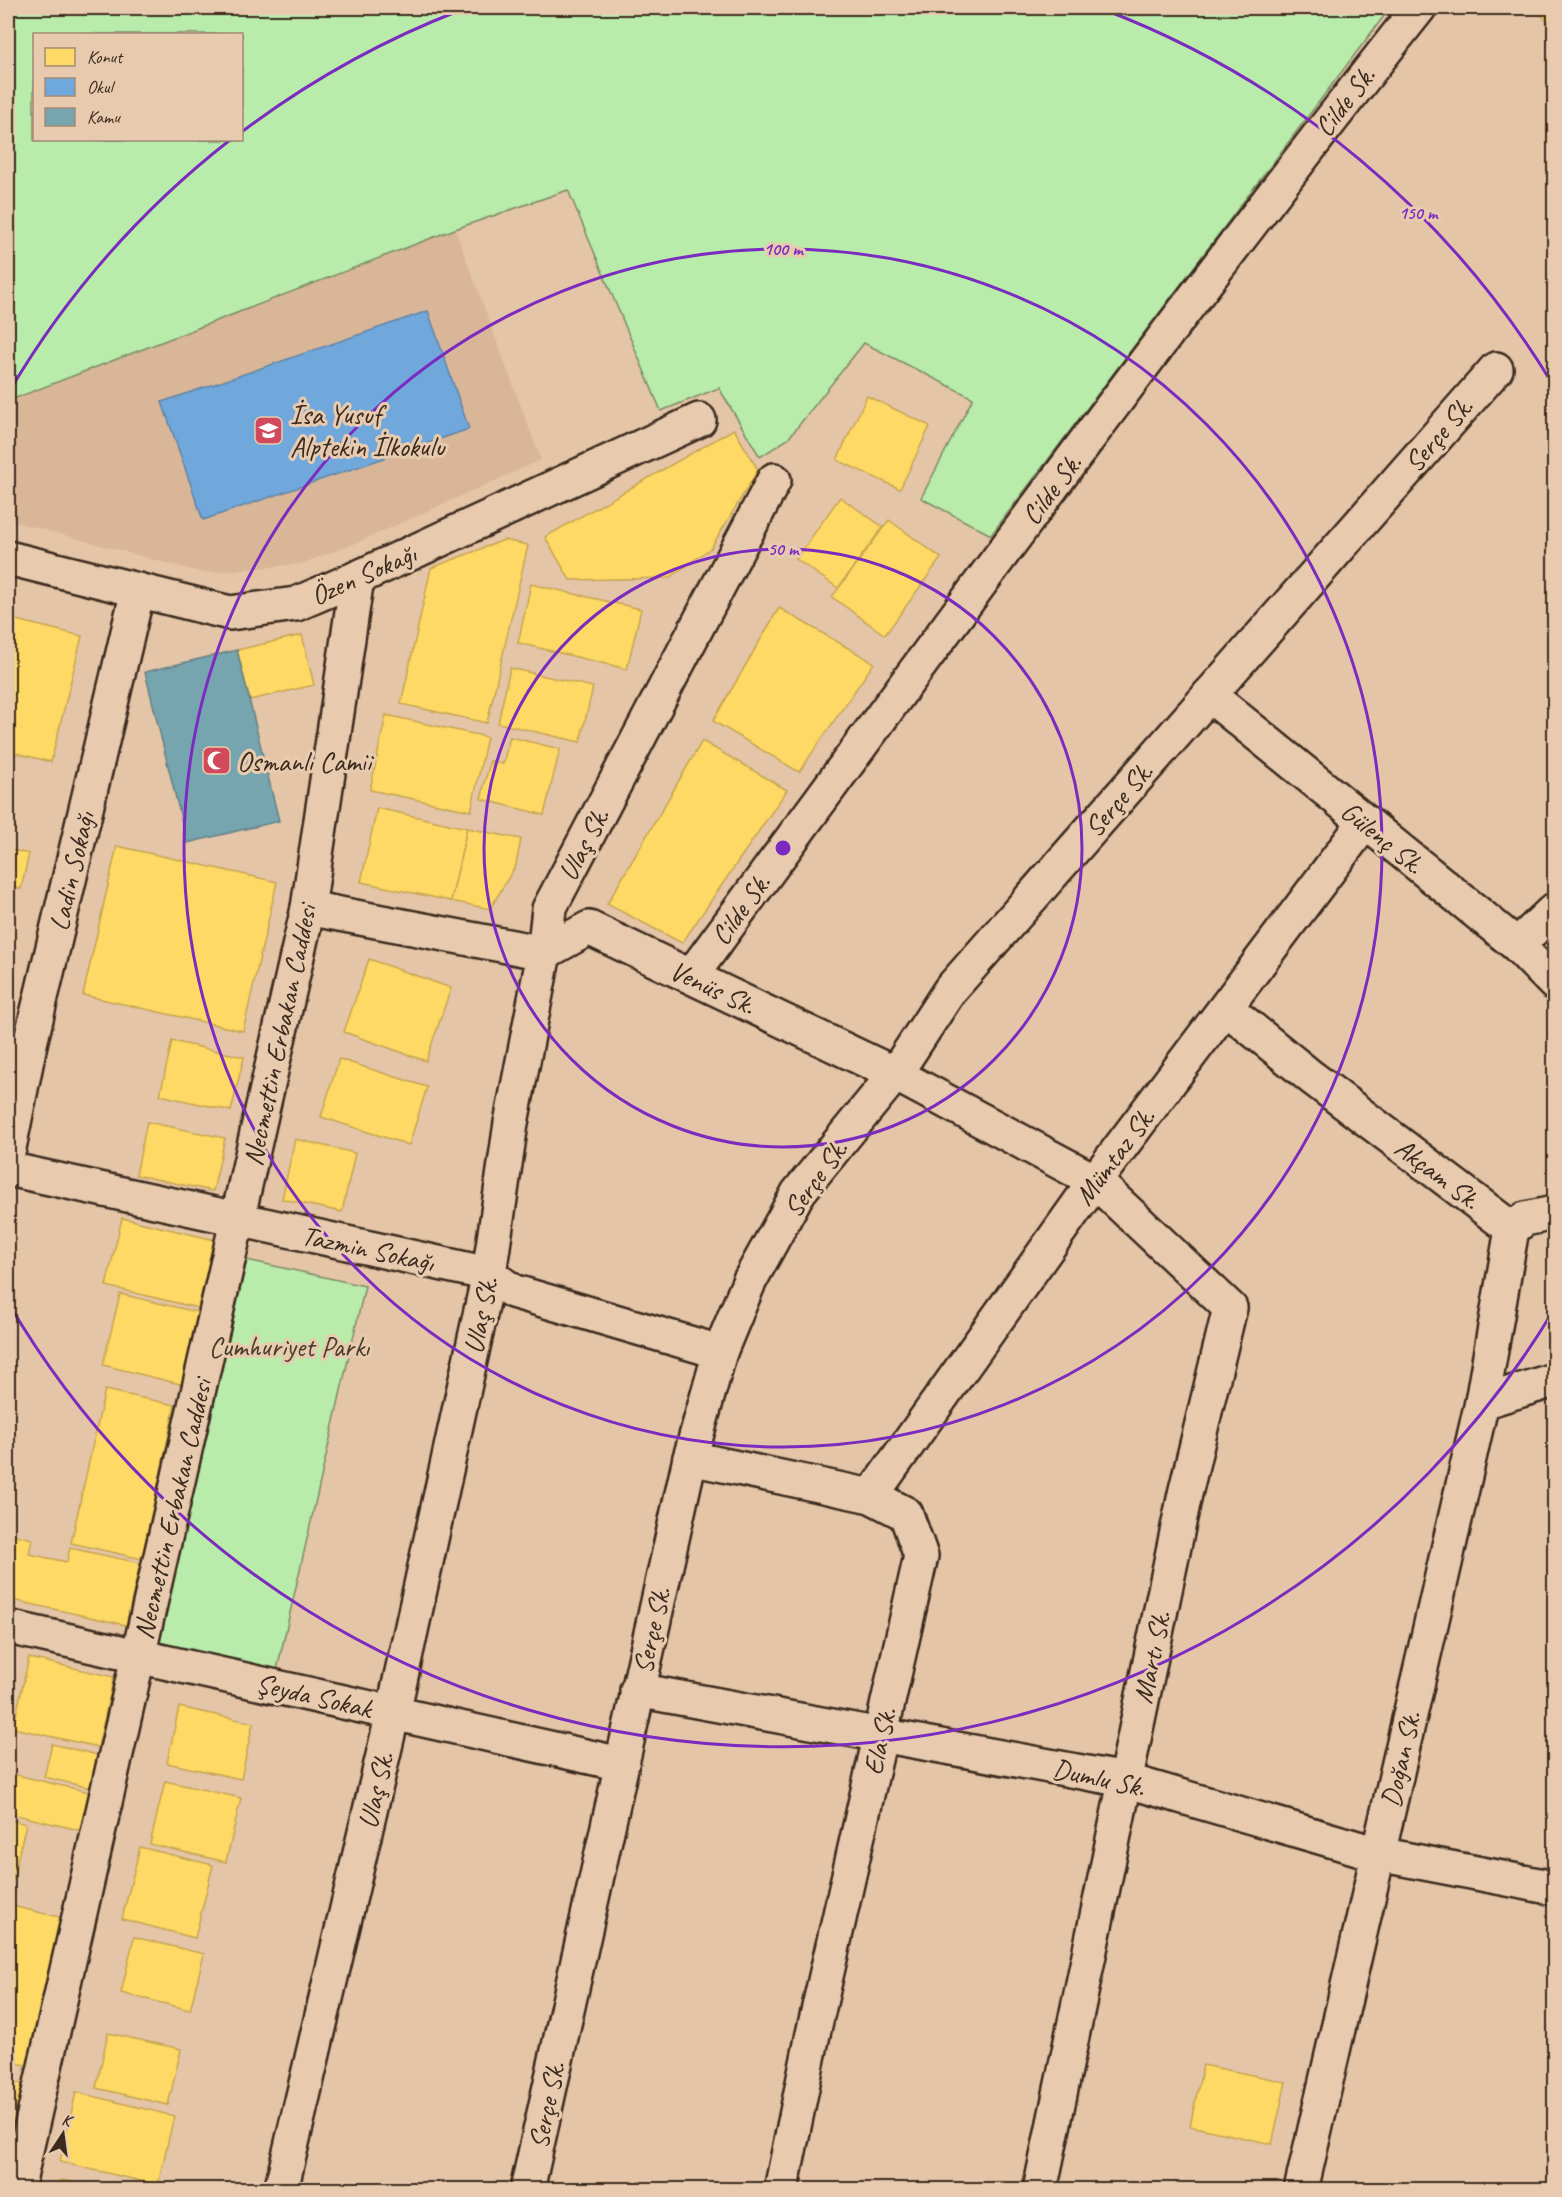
<svg xmlns="http://www.w3.org/2000/svg" width="1562" height="2197" viewBox="0 0 1562 2197" font-family="Caveat,sans-serif">
  <rect width="100%" height="100%" fill="#e5c5a8"/>
  <filter id="ink" filterUnits="userSpaceOnUse"><feTurbulence type="fractalNoise" baseFrequency=".0167" numOctaves="2"/><feDisplacementMap in="SourceGraphic" scale="12" xChannelSelector="R" yChannelSelector="G"/><feConvolveMatrix kernelMatrix="1 2 1 2 8 2 1 2 1" color-interpolation-filters="sRGB"/></filter>
  <g filter="url(#ink)">
    <polygon fill="#d9b698" points="455,229 541,460 359,542 301,564 203,573 8,520 8,401"/>
    <g fill="#b9ebab" stroke="#7a8a64" stroke-width="1.5" fill-rule="evenodd">
      <path d="M8,8H1390L991,535L921,498L973,398L864,343L788,439L760,457L719,388L661,411L568,190L455,229L8,401ZM34,34H242V140H34Z"/>
      <polygon points="247,1260 365,1286 276,1674 158,1648"/>
    </g>
    <g fill="#ffd966" stroke="#c4a450" stroke-width="1.5">
      <polygon points="1534,8 1554,8 1554,27"/>
      <polygon points="867,396 930,426 900,489 837,460"/>
      <polygon points="734,429 758,470 711,548 669,578 570,580 545,537"/>
      <polygon points="840,497 883,527 838,588 796,559"/>
      <polygon points="889,520 941,558 885,635 832,597"/>
      <polygon points="504,540 528,545 487,723 401,704 431,568"/>
      <polygon points="531,584 641,609 627,669 518,643"/>
      <polygon points="779,608 874,663 799,772 713,721"/>
      <polygon points="8,618 82,636 51,762 8,751"/>
      <polygon points="302,635 314,685 250,700 237,650"/>
      <polygon points="510,668 593,687 580,742 498,723"/>
      <polygon points="386,715 487,737 471,811 370,790"/>
      <polygon points="510,737 560,749 544,815 481,799 490,761 503,764"/>
      <polygon points="702,741 787,790 682,943 607,904"/>
      <polygon points="377,808 467,828 451,901 361,882"/>
      <polygon points="467,828 521,839 516,865 490,909 451,901"/>
      <polygon points="117,846 277,882 243,1031 83,995"/>
      <polygon points="8,849 29,854 21,889 9,886 8,891"/>
      <polygon points="369,959 451,988 426,1061 344,1032"/>
      <polygon points="172,1041 244,1057 231,1111 160,1095"/>
      <polygon points="339,1059 427,1087 409,1145 321,1117"/>
      <polygon points="147,1122 225,1138 213,1191 136,1175"/>
      <polygon points="295,1139 355,1153 342,1212 282,1199"/>
      <polygon points="122,1218 215,1240 198,1308 106,1286"/>
      <polygon points="120,1294 201,1313 184,1385 103,1365"/>
      <polygon points="105,1390 175,1405 142,1559 71,1543"/>
      <polygon points="8,1533 32,1539 29,1554 67,1562 70,1548 140,1563 126,1625 8,1599"/>
      <polygon points="29,1658 114,1677 98,1747 13,1728"/>
      <polygon points="179,1707 253,1723 241,1779 167,1763"/>
      <polygon points="52,1744 102,1756 95,1789 44,1777"/>
      <polygon points="8,1773 93,1793 83,1831 8,1813"/>
      <polygon points="165,1781 241,1798 226,1862 150,1844"/>
      <polygon points="8,1819 26,1824 9,1895 8,1895"/>
      <polygon points="140,1847 213,1865 195,1938 122,1919"/>
      <polygon points="8,1905 63,1918 30,2066 8,2061"/>
      <polygon points="134,1937 204,1954 190,2010 121,1993"/>
      <polygon points="108,2033 181,2049 168,2105 96,2088"/>
      <polygon points="1203,2065 1286,2082 1272,2144 1190,2126"/>
      <polygon points="8,2081 23,2084 8,2150"/>
      <polygon points="76,2092 174,2116 158,2185 60,2162"/>
      <polygon points="62,2180 108,2190 60,2190"/>
    </g>
    <polygon fill="#6fa8dc" stroke="#5f82a3" stroke-width="1.5" points="428,311 469,429 203,520 162,402"/>
    <polygon fill="#76a5af" stroke="#648084" stroke-width="1.5" points="237,650 279,821 187,843 145,672"/>
    <g fill="none" stroke-linecap="round" stroke-linejoin="round">
      <defs>
        <g id="minor">
          <polyline points="8,558 230,613 296,604 357,578 699,420"/>
          <polyline points="1209,695 1517,945 1554,983"/>
          <polyline points="308,908 544,953 589,928 895,1074 1095,1181 1230,1308 1185,1494 1040,2190"/>
          <polyline points="1517,945 1554,910"/>
          <path d="M691,976C930,651 1168,324 1419,8"/>
          <polyline points="1226,1008 1311,1077 1512,1229 1482,1402"/>
          <polyline points="8,1153 30,1044 138,590"/>
          <polyline points="8,1169 489,1274 512,1291 720,1352"/>
          <polyline points="1512,1229 1525,1219 1554,1213"/>
          <polyline points="690,1458 871,1496 906,1514 921,1556 813,2034 781,2190"/>
          <polyline points="871,1496 1095,1181 1365,822"/>
          <polyline points="8,1627 621,1764"/>
          <polyline points="637,1690 1125,1780 1378,1854 1554,1888"/>
          <polyline points="17,2190 308,908 357,578"/>
          <polyline points="281,2190 393,1713 489,1274 511,1123 544,953 549,909 774,480"/>
          <polyline points="527,2190 690,1458 720,1352 749,1282 798,1193 895,1074 950,990 1496,369"/>
          <polyline points="1301,2190 1482,1402 1554,1380"/>
        </g>
      </defs>
      <use href="#minor" stroke="#3b2a1e" stroke-width="38"/>
      <use href="#minor" stroke="#e8cbaf" stroke-width="33"/>
    </g>
  </g>
  <g fill="none" stroke="#7b2cbf" stroke-width="3">
    <circle cx="783" cy="848" r="299"/>
    <circle cx="783" cy="848" r="599"/>
    <path d="M1553 1311A898 898 0 0 1 9 1304M9 392A898 898 0 0 1 230 140M243 131A898 898 0 0 1 461 10M1105 10A898 898 0 0 1 1553 385"/>
  </g>
  <defs>
    <symbol id="school-square" viewBox="-11 -11 22 22"><rect x="-9" y="-9" width="18" height="18" rx="4" fill="#d1495b" stroke="#e8cbaf"/><path d="M0-5L7-2L0 1L-7-2ZM-4 1L0 2.5L4 1V4Q0 6-4 4Z" fill="#fff"/></symbol>
    <symbol id="mosque-square" viewBox="-11 -11 22 22"><rect x="-9" y="-9" width="18" height="18" rx="4" fill="#d1495b" stroke="#e8cbaf"/><path d="M3.5-4.9A6 6 0 1 0 3.5 4.9A5 5 0 1 1 3.5-4.9Z" fill="#fff"/></symbol>
  </defs>
  <g fill-rule="evenodd">
    <use href="#school-square" x="252" y="414" width="33" height="33"/>
    <use href="#mosque-square" x="200" y="744" width="33" height="33"/>
  </g>
  <g text-anchor="middle" stroke-width="6" stroke-linejoin="round" paint-order="stroke">
    <g font-size="28" fill="#3b2a1e" stroke="#e8cbaf">
      <text transform="translate(1344 101) rotate(-52)" y="10">Cilde Sk.</text>
      <text transform="translate(1438 434) rotate(-49)" y="10">Serçe Sk.</text>
      <text transform="translate(1051 489) rotate(-53)" y="10">Cilde Sk.</text>
      <text transform="translate(363 574) rotate(-24)" y="10">Özen Sokağı</text>
      <text transform="translate(1118 799) rotate(-49)" y="10">Serçe Sk.</text>
      <text transform="translate(1383 837) rotate(39)" y="10">Gülenç Sk.</text>
      <text transform="translate(583 844) rotate(-62)" y="10">Ulaş Sk.</text>
      <text transform="translate(71 871) rotate(-77)" y="10">Ladin Sokağı</text>
      <text transform="translate(740 909) rotate(-54)" y="10">Cilde Sk.</text>
      <text transform="translate(713 987) rotate(25)" y="10">Venüs Sk.</text>
      <text transform="translate(279 1035) rotate(-78)" y="10">Necmettin Erbakan Caddesi</text>
      <text transform="translate(1114 1156) rotate(-53)" y="10">Mümtaz Sk.</text>
      <text transform="translate(1438 1173) rotate(37)" y="10">Akçam Sk.</text>
      <text transform="translate(815 1178) rotate(-54)" y="10">Serçe Sk.</text>
      <text transform="translate(368 1248) rotate(12)" y="10">Tazmin Sokağı</text>
      <text transform="translate(480 1315) rotate(-78)" y="10">Ulaş Sk.</text>
      <text transform="translate(172 1509) rotate(-77)" y="10">Necmettin Erbakan Caddesi</text>
      <text transform="translate(651 1630) rotate(-77)" y="10">Serçe Sk.</text>
      <text transform="translate(1151 1657) rotate(-78)" y="10">Martı Sk.</text>
      <text transform="translate(314 1695) rotate(13)" y="10">Şeyda Sokak</text>
      <text transform="translate(879 1741) rotate(-77)" y="10">Ela Sk.</text>
      <text transform="translate(1400 1759) rotate(-77)" y="10">Doğan Sk.</text>
      <text transform="translate(1099 1777) rotate(12)" y="10">Dumlu Sk.</text>
      <text transform="translate(375 1790) rotate(-77)" y="10">Ulaş Sk.</text>
      <text transform="translate(546 2105) rotate(-78)" y="10">Serçe Sk.</text>
    </g>
    <g font-size="28" fill="#3b2a1e" stroke="#e8cbaf" text-anchor="start">
      <text x="290" y="424">İsa Yusuf<tspan x="290" dy="32">Alptekin İlkokulu</tspan></text>
      <text x="237" y="771">Osmanlı Camii</text>
    </g>
    <g font-size="28" fill="#483d2c" stroke="#e8cbaf">
      <text x="289" y="1356">Cumhuriyet Parkı</text>
    </g>
  </g>
  <circle cx="783" cy="848" r="9" fill="#7b2cbf" stroke="#e8cbaf" stroke-width="3"/>
  <g font-size="18" text-anchor="middle" font-weight="bold" fill="#7b2cbf" stroke="#e8cbaf" stroke-width="6" stroke-linejoin="round" paint-order="stroke">
    <text x="1418" y="219">150 m</text>
    <text x="783" y="255">100 m</text>
    <text x="783" y="555">50 m</text>
  </g>
  <rect width="1562" height="2197" fill="none" stroke="#e8cbaf" stroke-width="30"/>
  <rect x="15" y="15" width="1532" height="2167" fill="none" stroke="#3b2a1e" stroke-width="2" filter="url(#ink)"/>
  <rect x="33" y="33" width="210" height="108" fill="#e8cbaf" stroke="#a38b75" stroke-width="1.5"/>
  <rect x="45" y="48" width="30" height="18" fill="#ffd966" stroke="#a38b75" stroke-width="1.5"/>
  <text x="87" y="63" font-size="18" fill="#3b2a1e">Konut</text>
  <rect x="45" y="78" width="30" height="18" fill="#6fa8dc" stroke="#a38b75" stroke-width="1.5"/>
  <text x="87" y="93" font-size="18" fill="#3b2a1e">Okul</text>
  <rect x="45" y="108" width="30" height="18" fill="#76a5af" stroke="#a38b75" stroke-width="1.5"/>
  <text x="87" y="123" font-size="18" fill="#3b2a1e">Kamu</text>
  <g transform="translate(63 2134) rotate(13)" stroke="#e8cbaf" stroke-width="4.5" paint-order="stroke">
  <path d="M0-4.5L10 22L0 15L-10 22Z" fill="#3b2a1e"/>
  <text y="-9" font-size="16" font-weight="bold" text-anchor="middle" fill="#3b2a1e">K</text>
  </g>
</svg>
